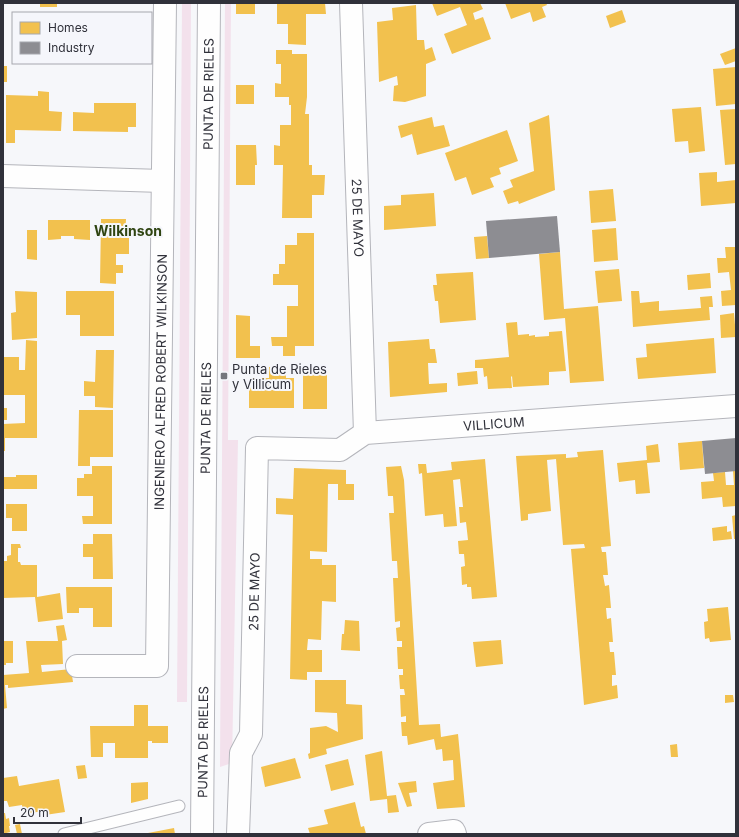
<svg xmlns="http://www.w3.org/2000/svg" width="739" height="837" viewBox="0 0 739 837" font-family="Inter,sans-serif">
  <rect width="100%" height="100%" fill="#f6f7fa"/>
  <g fill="#f3e1ec">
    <polygon points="182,3 191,3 187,702 177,702"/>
    <polygon points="225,3 231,3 228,440 238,440 232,763 220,767"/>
  </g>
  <g fill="#f2c14e">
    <rect x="40" y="3" width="17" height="4"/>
    <rect x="236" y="3" width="19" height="11"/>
    <polygon points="277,3 325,3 326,14 306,14 306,45 288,44 288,24 277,24"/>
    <polygon points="432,3 480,3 483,9 473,13 475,20 483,17 491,39 452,54 444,34 467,25 460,7 437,16"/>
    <polygon points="505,3 546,3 547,5 542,7 546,17 533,22 530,12 511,19"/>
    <polygon points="416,5 417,40 424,40 425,50 432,47 436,60 426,64 426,96 405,102 393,101 394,86 398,85 397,76 379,82 377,22 393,20 392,8"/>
    <polygon points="622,10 626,22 610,28 606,16"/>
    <polygon points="736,48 736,61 725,65 720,54"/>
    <polygon points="276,50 292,50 292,54 307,54 307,97 305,114 309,114 309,165 312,165 312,175 325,175 324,195 312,195 312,218 282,218 283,165 274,165 274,145 280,146 280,125 291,125 291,105 289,105 289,97 275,97 275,83 281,84 281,64 276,64"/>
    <rect x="3" y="66" width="4" height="16"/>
    <polygon points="736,67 736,104 716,106 713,69"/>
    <rect x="236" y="85" width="18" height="19"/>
    <polygon points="38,91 49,92 49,111 62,112 61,131 15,130 15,143 6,143 6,95 38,96"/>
    <polygon points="94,103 136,103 136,127 128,127 128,132 73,131 73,112 94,113"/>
    <polygon points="701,107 705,151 689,153 688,141 675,142 672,109"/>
    <polygon points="736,109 736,164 725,165 720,110"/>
    <polygon points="549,115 555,190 519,204 518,201 508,204 503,191 513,187 510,180 534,171 529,123"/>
    <polygon points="432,117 434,127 444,125 450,146 417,155 412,134 401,138 398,126"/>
    <polygon points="507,130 518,161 499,168 501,174 490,178 494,187 472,195 466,177 455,181 445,153"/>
    <polygon points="236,145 256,145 257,165 255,165 255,185 236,185"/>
    <polygon points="717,172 717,182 736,180 736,203 701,206 699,173"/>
    <polygon points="613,189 616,221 591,223 589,191"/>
    <polygon points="434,193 436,226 384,230 384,206 401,205 401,195"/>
    <polygon points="101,219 126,219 125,238 129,238 129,254 116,254 116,265 123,265 123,273 116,273 116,284 100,283"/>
    <polygon points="48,220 90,220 90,240 74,239 74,236 61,236 61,239 48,240"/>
    <polygon points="616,228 618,260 594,262 592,230"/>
    <polygon points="27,230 37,230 37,260 27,259"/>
    <polygon points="297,233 314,233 314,346 295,346 295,356 283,356 283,346 272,346 271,337 287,337 287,306 298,306 298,285 273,285 273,274 279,274 279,264 285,264 285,245 297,245"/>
    <polygon points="487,236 489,258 476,259 474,237"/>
    <polygon points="725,247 736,247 736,305 722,306 721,291 731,290 729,272 718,273 717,258 726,258"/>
    <polygon points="560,252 564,309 598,306 604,381 570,383 565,318 544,320 539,254"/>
    <polygon points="619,269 622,301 598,303 595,271"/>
    <polygon points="473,272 476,320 440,323 438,301 435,301 433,285 437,285 436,274"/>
    <polygon points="710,273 711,288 688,290 687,275"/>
    <polygon points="15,291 37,292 37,338 12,340 11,313 16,312"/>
    <polygon points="66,291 114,291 114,336 80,336 80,315 66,315"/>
    <polygon points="631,291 639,291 640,303 659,301 659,311 701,308 700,297 712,296 713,307 709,307 710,320 633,327"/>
    <polygon points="734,313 736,337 721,338 720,315"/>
    <polygon points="236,315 250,316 250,346 260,346 260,358 236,358"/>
    <polygon points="517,322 518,335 529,334 529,336 535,335 535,337 549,336 549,332 562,331 566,371 549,372 549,385 513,387 512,376 511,377 512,388 488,389 487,376 484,377 483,368 475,368 475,360 509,357 506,323"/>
    <polygon points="714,338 716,373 638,379 636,358 647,357 646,344"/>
    <polygon points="429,339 430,349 435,349 437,363 428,363 429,384 447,383 447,392 390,397 388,342"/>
    <polygon points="26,340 37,341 37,438 5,438 5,451 3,451 3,424 25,423 25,395 3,395 3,357 19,357 19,370 25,370"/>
    <polygon points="96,350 114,350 113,408 95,407 95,396 84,396 84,381 95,382"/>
    <polygon points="269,367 286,367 286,378 294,378 294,408 249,408 249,378 269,378"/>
    <rect x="303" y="369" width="24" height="40"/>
    <polygon points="477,371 478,384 458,386 457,373"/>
    <rect x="3" y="408" width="4" height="12"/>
    <polygon points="79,410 113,410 113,457 90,457 90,466 78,466"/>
    <polygon points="702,441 704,468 680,470 678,443"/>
    <polygon points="658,444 660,462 647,463 650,493 636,494 635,480 619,482 617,463 647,460 646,446"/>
    <polygon points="603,450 611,546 601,547 602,552 606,552 608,575 603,575 605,586 609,585 611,608 606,608 607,619 611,618 613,642 609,642 610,652 614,652 616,675 612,675 612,686 617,685 618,698 584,705 571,549 585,548 584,544 563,545 556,459 547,460 551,511 528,514 528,520 521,521 516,456 566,454 566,458 578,457 577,452"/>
    <polygon points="485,459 497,597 472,599 471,587 467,587 467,584 462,585 461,567 465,566 464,554 459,554 458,541 468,540 466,522 460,523 459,507 463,507 460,479 453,480 457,526 444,527 443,514 425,516 422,473 419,474 418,464 426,464 427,473 452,470 451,462"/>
    <polygon points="92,466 112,466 112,524 83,524 82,516 93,516 93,496 77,496 77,478 84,478 84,474 92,474"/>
    <polygon points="401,466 404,480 419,725 440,724 441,737 458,734 465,807 437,809 433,783 454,780 453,760 443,761 442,749 436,750 434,739 408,745 407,736 402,736 401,722 406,722 406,716 401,717 400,695 405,695 404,689 400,689 399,675 403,675 403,669 398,669 397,647 402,647 402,641 397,641 396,628 400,627 400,621 395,622 393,578 398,578 397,561 392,561 389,513 394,513 393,496 388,496 386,467"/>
    <polygon points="294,468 346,470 346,484 354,484 354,500 338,500 338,484 328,484 327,552 310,551 310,559 322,559 322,565 336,565 336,602 322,601 321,640 308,639 307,650 322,650 322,672 307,672 307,680 290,679 293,515 276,514 276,498 293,499"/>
    <polygon points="733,471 736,471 736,506 723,507 722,497 702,499 701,482 714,481 713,473 725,472 726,485 734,485"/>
    <polygon points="16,475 37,475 37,489 3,489 3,477 16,477"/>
    <polygon points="6,504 27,504 27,531 12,531 12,518 6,518"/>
    <polygon points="736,515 736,539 734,539 732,516"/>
    <polygon points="727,526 727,532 731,531 732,539 713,541 712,528"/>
    <polygon points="93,534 112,534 113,579 93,579 93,557 83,557 83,544 93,544"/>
    <polygon points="11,544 20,544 21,548 18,548 18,562 20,562 21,565 37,565 37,597 60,593 63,619 38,622 35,597 3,598 3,561 7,561 7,556 11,555"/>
    <polygon points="66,587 112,587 112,627 93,627 93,608 79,608 79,613 67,613"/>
    <polygon points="728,607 731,640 710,642 709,638 705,639 704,622 708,621 707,609"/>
    <polygon points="345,620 359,621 360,651 341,650 342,634 344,634"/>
    <polygon points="64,625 67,640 62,641 63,664 41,665 42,672 71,669 73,682 8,688 8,685 5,685 7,708 3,709 3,675 29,673 26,641 58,641 56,626"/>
    <polygon points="501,640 503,664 476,667 473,642"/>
    <polygon points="3,641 13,641 13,663 6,663 6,665 3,665"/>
    <polygon points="315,680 346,680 346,704 362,705 363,739 326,749 327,754 309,759 308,754 310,753 310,728 326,726 338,732 337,713 315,712"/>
    <polygon points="725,695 733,695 734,702 725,703"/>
    <polygon points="134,705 148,705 148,726 168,726 168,743 152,743 152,741 148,741 148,758 115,758 115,743 103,743 103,757 91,757 90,726 134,726"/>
    <polygon points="677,744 678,757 671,757 670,745"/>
    <polygon points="382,751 387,796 396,795 399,812 388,813 387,799 370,801 365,755"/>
    <polygon points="295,758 301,778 265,787 261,767"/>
    <polygon points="348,759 354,785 331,791 325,765"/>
    <polygon points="85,765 87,778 78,779 76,766"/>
    <polygon points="17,776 19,786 59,779 65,812 45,815 44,811 23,814 22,805 9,807 7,801 3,801 3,778"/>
    <polygon points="416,781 417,792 409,793 412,806 407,807 398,783"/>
    <polygon points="148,782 148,799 131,803 131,783"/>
    <polygon points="355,802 361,827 364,826 366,834 310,834 308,828 328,824 324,810"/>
    <polygon points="3,813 5,813 6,819 9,818 10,826 9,826 10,832 3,834"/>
    <polygon points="20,824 22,834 17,834 15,825"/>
    <polygon points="174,828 175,834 148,834 148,833"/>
  </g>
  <g fill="#8d8d92">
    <polygon points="557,216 560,252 489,258 486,221"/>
    <polygon points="736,438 736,471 705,474 702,441"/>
  </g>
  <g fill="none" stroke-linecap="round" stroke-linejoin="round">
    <defs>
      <polyline id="service" points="64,834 179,806"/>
      <g id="minor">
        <path id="s1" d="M351,3L365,433"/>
        <polyline points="3,176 162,181"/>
        <path id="s2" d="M77,666H157L165,3"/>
        <path id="s3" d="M238,834L241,753L251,734L257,448L340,450L365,433L736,406"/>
        <polyline points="429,834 454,831 455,834"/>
      </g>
      <g id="tertiary">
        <path id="s4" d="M202,834L209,3"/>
      </g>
    </defs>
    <use href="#service" stroke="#b4b5bb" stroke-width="13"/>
    <use href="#minor" stroke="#b4b5bb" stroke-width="24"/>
    <use href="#tertiary" stroke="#b4b5bb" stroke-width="24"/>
    <use href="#service" stroke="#fefefe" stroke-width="11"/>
    <use href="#minor" stroke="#fefefe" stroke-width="22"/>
    <use href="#tertiary" stroke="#fefefe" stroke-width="22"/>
  </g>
  <rect fill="#75767d" stroke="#f5f6fb" stroke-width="1.5" x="220" y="372" width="8" height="8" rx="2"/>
  <g text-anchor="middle" stroke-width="4" stroke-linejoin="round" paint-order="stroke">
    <g font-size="13" fill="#30313a" stroke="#f5f6fb">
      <text dy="5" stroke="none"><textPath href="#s4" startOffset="740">PUNTA DE RIELES</textPath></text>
      <text dy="5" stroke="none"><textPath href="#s1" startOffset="215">25 DE MAYO</textPath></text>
      <text dy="5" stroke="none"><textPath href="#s2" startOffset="364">INGENIERO ALFRED ROBERT WILKINSON</textPath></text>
      <text dy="5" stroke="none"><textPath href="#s4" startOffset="416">PUNTA DE RIELES</textPath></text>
      <text dy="5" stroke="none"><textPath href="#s3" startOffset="631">VILLICUM</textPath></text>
      <text dy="5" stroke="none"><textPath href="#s3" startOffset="245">25 DE MAYO</textPath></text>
      <text dy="5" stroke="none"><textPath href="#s4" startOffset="92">PUNTA DE RIELES</textPath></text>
    </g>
    <g font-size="13" fill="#30313a" stroke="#f5f6fb" text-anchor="start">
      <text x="232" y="374">Punta de Rieles<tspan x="232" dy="15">y Villicum</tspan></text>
    </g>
    <g font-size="14" font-weight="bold" fill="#2f4411" stroke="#f5f6fb">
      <text x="128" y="236">Wilkinson</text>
    </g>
  </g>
  <rect width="739" height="837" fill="none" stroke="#30313a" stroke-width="8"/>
  <rect x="12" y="12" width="140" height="52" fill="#f5f6fb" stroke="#a6a7ae"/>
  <rect x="20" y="22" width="20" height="12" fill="#f2c14e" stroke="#a6a7ae"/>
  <text x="48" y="32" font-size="12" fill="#30313a">Homes</text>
  <rect x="20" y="42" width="20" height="12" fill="#8d8d92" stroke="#a6a7ae"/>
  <text x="48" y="52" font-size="12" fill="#30313a">Industry</text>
  <path d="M14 817v6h67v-6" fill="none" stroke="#30313a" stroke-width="2"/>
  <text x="20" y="817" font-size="12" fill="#30313a" stroke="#f5f6fb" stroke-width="3" paint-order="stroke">20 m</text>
</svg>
